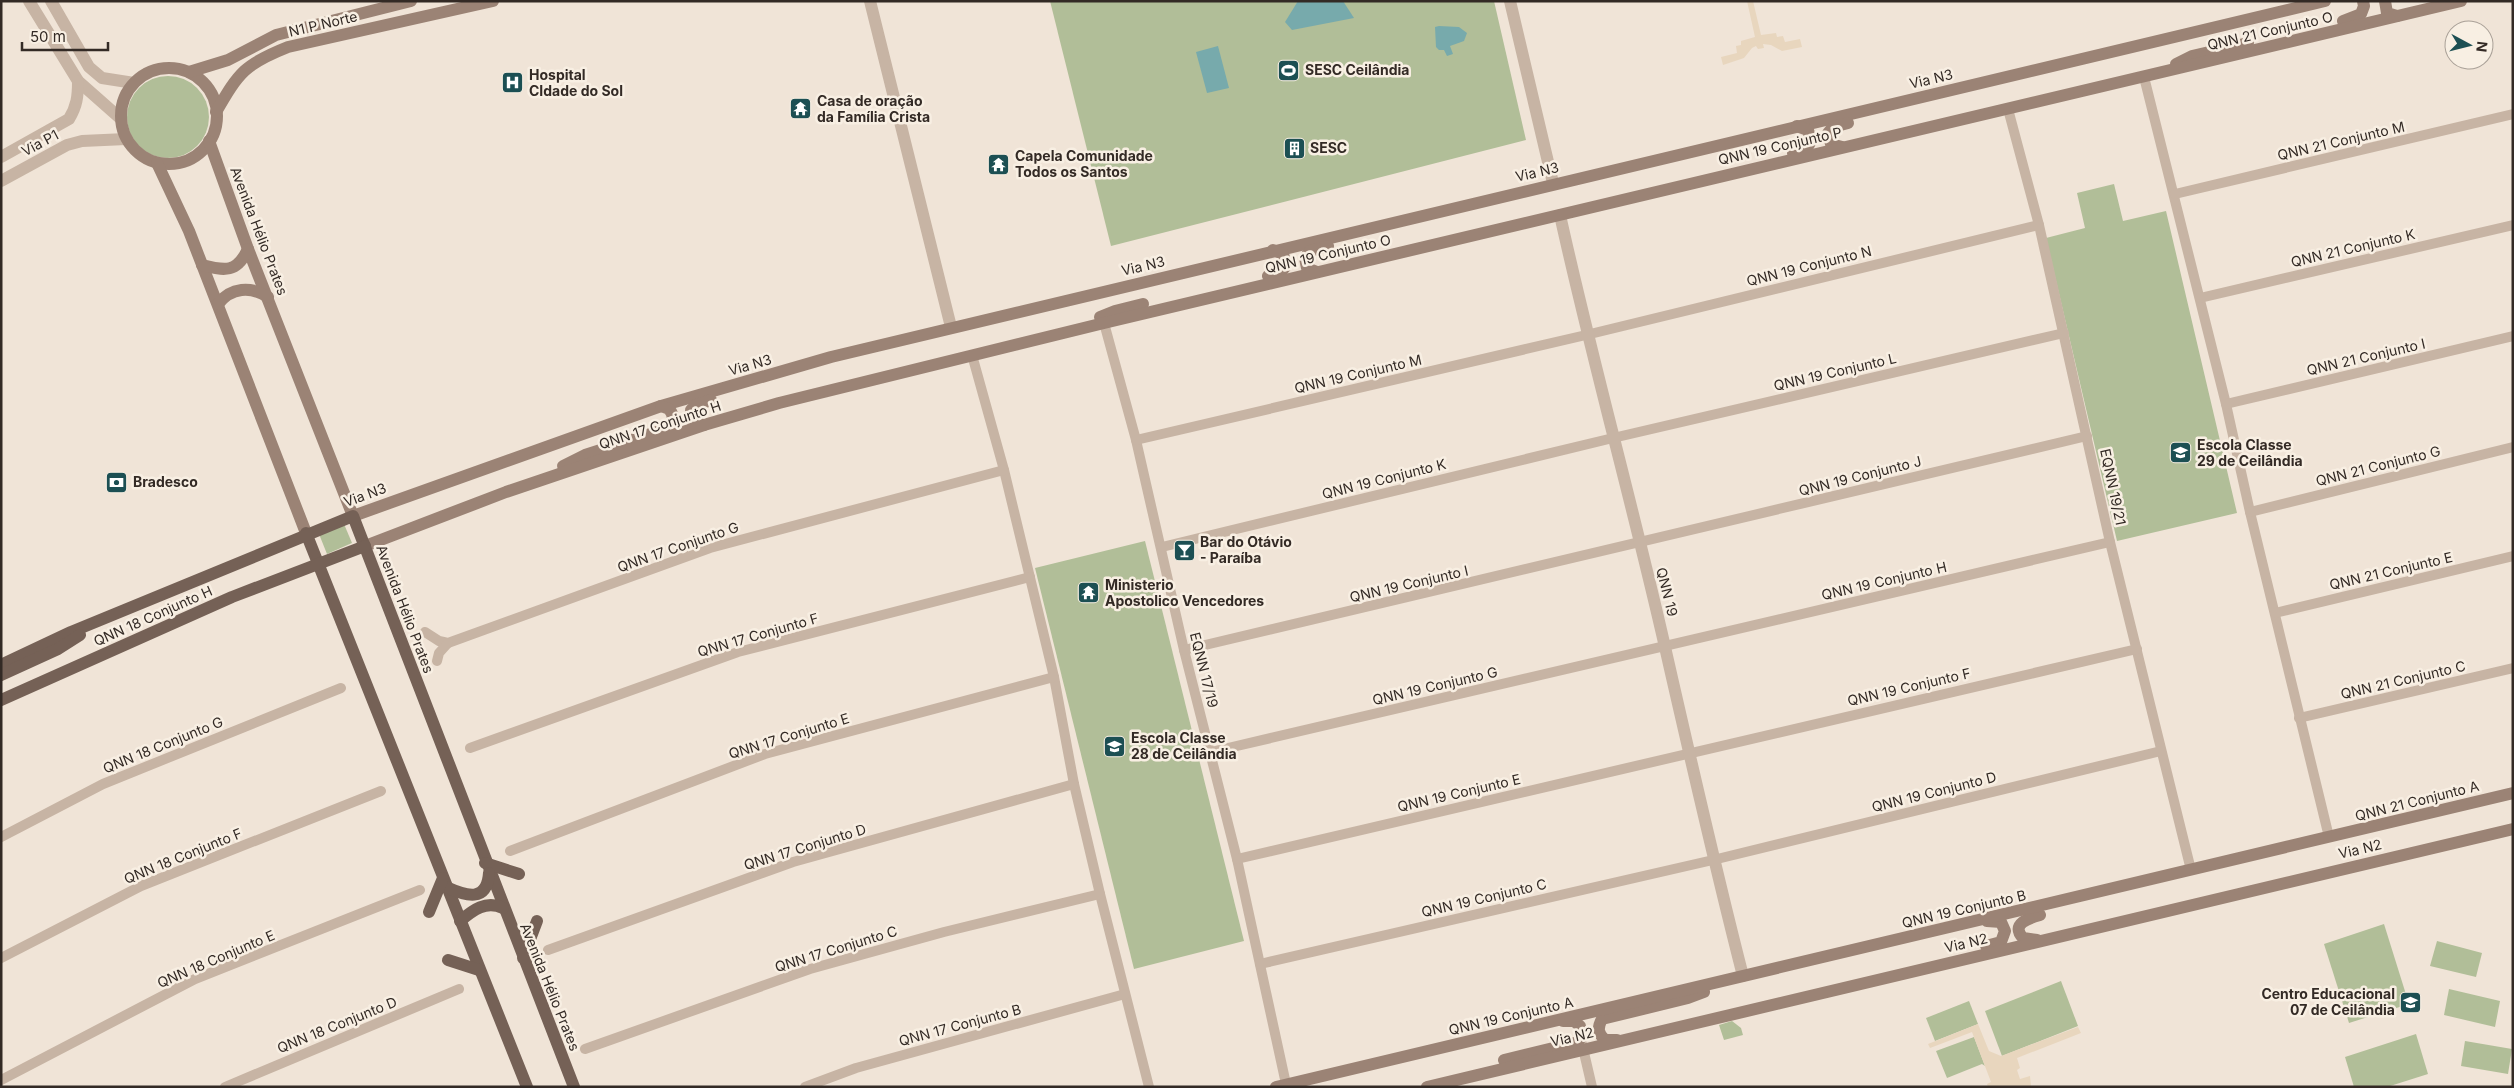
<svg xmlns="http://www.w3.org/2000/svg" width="2514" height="1088" viewBox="0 0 2514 1088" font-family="Inter,sans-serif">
  <rect width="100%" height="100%" fill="#f0e4d7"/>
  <g fill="#b1be98">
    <polygon points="1050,1 1494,1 1526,140 1111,246"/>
    <circle cx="168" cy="117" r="41"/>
    <polygon points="2114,184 2123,221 2166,211 2237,513 2117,541 2046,238 2085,228 2077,193"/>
    <polygon points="344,524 352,543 327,554 319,534"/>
    <polygon points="1145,541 1244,941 1134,969 1035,568"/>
    <polygon points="2384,924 2409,1004 2349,1023 2324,944"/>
    <polygon points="2437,941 2482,953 2476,977 2430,966"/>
    <polygon points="2061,981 2078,1026 2002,1056 1985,1011"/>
    <polygon points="2449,989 2500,1001 2495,1027 2444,1015"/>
    <polygon points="1969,1001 1978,1024 1935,1041 1926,1018"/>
    <polygon points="1732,1021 1741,1028 1743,1035 1724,1040 1719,1025"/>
    <polygon points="2416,1034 2428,1074 2387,1087 2354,1087 2345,1057"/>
    <polygon points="1974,1037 1985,1066 1982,1064 1947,1078 1936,1051"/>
    <polygon points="2465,1041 2512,1049 2508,1074 2461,1066"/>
  </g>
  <g fill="#e8d6be">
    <polygon points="1747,1 1753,1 1761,35 1776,33 1777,37 1783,36 1785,42 1800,39 1802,47 1782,51 1771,45 1763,44 1764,48 1758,49 1756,46 1752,48 1744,58 1723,65 1721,57 1737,53 1736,46 1741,45 1741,41 1755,37"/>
    <polygon points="1978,1024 1989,1051 2001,1056 2078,1027 2081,1033 2017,1058 2020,1068 2017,1070 2020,1079 2030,1076 2031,1087 1988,1087 1987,1084 1991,1082 1972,1032 1930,1048 1928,1044"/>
  </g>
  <g fill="#77aaac">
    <polygon points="1298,1 1343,1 1354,18 1292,30 1285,22"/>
    <polygon points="1439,26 1459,27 1467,33 1464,41 1450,46 1453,54 1447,56 1444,50 1439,50 1436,47 1435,27"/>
    <polygon points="1218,46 1229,88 1207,93 1196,52"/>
  </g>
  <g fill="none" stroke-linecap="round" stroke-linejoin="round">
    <g stroke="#c7b4a4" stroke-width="10">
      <polyline points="2144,77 2226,404 2250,512 2329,837"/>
      <polyline points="2008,109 2039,225 2110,542 2191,870"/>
      <polyline points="2175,194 2513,114"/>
      <polyline points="2200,298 2513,225"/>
      <polyline points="1104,323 1136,440 1184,650 1237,859 1286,1084"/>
      <polyline points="972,355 1004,470 1054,677 1074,784 1100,894 1149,1087"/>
      <polyline points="2226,404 2513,336"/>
      <polyline points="1136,440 1586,335 2039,225"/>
      <polyline points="2250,512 2513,447"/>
      <polyline points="1162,547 1613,438 2064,333"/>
      <polyline points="2275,613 2513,556"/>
      <polyline points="425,632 439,641 448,643 710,548 1004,470"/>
      <polyline points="1184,650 2087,436"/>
      <polyline points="437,661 439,653 448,643"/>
      <polyline points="2299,718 2513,668"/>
      <polyline points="470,748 738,652 1030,577"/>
      <polyline points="1211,752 2110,542"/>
      <polyline points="1,837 103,784 341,688"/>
      <polyline points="510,851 765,754 1054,677"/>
      <polyline points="1237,859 2137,649"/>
      <polyline points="548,950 793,862 1074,784"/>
      <polyline points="1,958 141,886 381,791"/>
      <polyline points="1260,964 1713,860 2161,751"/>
      <polyline points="1582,1044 1592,1087"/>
      <polyline points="585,1049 810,969 944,932 1100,894"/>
      <polyline points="1,1080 195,979 420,890"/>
      <polyline points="225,1087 459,989"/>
      <polyline points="805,1087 856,1068 1125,994"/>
    </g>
    <g stroke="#c7b4a4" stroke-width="12">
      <polyline points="29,1 78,81 121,119"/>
      <polyline points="51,1 89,67 102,78 134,83"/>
      <polyline points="870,1 951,327"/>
      <polyline points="1510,1 1553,183"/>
      <path d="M1,157L69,119C77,106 78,96 78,81"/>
      <polyline points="1,181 67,145 82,141 126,139"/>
      <path d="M1560,215C1592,360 1632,502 1665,647C1690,757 1715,867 1743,976"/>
    </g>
    <g stroke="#9b8375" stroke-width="12">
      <polyline points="2385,1 2387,13 2397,16"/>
      <polyline points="2343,21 2361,14 2364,6 2363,1"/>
      <polyline points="2176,64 2192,56 2248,43"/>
      <circle cx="169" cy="116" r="48"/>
      <polyline points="189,72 228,60 276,35 411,1"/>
      <path d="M216,112C239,72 245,64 288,47L493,1"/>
      <polyline points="209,141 248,249 353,516 661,406 831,357 2325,1"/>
      <polyline points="1842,147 1831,144 1828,133 1833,127 1848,123"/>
      <polyline points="1793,153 1807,148 1811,141 1808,130 1797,126"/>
      <polyline points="157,163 189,231 306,533"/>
      <path d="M202,265C225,271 237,273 248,249"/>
      <polyline points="1317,272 1307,268 1305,258 1310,251 1328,246"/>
      <polyline points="1268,276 1281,272 1286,266 1283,254 1273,250"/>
      <path d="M218,304C231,287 251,286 268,297"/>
      <polyline points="1100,317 1115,311 1143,304"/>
      <polyline points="704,425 697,424 692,420 691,410 696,405 711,400"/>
      <path d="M563,466L585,455L666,429C674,424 675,416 669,409L661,406"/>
      <polyline points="365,546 506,492 704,425 779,403 1104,323 2461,1"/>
      <path d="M2037,940L2023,938C2010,924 2029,918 2040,915"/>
      <polyline points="1986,946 2001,942 2005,931 2001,922 1987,921"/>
      <path d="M1617,1040H1605C1598,1034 1597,1028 1602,1019L1688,998L1704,992"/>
      <polyline points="1504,1060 1578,1042 1581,1037 1580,1026 1574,1021 1563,1021"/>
      <polyline points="1276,1087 2513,793"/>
      <polyline points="1427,1087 2513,829"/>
    </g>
    <g stroke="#756156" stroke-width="12">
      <polyline points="306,533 527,1087"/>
      <polyline points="1,665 71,632 353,516 574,1087"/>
      <polyline points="1,675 58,649 80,635"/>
      <polyline points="1,700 232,597 365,546"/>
      <polyline points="485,863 519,874"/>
      <path d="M446,887C466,896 487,903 489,873"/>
      <polyline points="429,912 443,878"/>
      <path d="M460,921C473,910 486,900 503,908"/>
      <polyline points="523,958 537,921"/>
      <polyline points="448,960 479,970"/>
    </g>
  </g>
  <defs>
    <symbol id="stadium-square" viewBox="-11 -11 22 22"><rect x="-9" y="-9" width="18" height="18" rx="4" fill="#1c4f53" stroke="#f8efe3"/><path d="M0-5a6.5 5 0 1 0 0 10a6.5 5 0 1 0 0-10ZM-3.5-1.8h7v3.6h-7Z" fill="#fff"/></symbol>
    <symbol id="hospital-square" viewBox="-11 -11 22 22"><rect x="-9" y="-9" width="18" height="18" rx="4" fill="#1c4f53" stroke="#f8efe3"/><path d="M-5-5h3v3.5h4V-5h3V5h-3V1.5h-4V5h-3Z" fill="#fff"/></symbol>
    <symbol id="temple-square" viewBox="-11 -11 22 22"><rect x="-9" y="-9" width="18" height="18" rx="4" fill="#1c4f53" stroke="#f8efe3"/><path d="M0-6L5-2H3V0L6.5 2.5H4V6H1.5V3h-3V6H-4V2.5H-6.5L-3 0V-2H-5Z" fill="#fff"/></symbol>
    <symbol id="building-square" viewBox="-11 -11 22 22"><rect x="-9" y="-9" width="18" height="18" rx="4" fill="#1c4f53" stroke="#f8efe3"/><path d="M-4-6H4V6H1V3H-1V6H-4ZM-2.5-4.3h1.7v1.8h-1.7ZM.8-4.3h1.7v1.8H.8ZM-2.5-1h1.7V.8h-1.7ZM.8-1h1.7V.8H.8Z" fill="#fff"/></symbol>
    <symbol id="school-square" viewBox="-11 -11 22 22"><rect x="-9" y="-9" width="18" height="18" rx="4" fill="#1c4f53" stroke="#f8efe3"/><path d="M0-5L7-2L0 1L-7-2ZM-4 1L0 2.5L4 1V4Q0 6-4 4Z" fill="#fff"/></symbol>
    <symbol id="bank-square" viewBox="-11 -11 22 22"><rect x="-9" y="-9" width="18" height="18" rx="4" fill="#1c4f53" stroke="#f8efe3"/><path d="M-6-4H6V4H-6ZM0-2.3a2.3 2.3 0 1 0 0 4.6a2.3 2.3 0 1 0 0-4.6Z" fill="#fff"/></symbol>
    <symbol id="bar-square" viewBox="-11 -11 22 22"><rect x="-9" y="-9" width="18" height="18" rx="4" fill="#1c4f53" stroke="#f8efe3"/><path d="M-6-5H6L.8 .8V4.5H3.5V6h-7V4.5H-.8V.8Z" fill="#fff"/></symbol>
  </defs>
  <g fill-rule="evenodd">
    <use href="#stadium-square" x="1276" y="58" width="25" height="25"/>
    <use href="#hospital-square" x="500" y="70" width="25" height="25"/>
    <use href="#temple-square" x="788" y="96" width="25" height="25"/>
    <use href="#building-square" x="1282" y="136" width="25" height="25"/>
    <use href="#temple-square" x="986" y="152" width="25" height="25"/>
    <use href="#school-square" x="2168" y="440" width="25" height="25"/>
    <use href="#bank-square" x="104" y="470" width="25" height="25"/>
    <use href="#bar-square" x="1172" y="538" width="25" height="25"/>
    <use href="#temple-square" x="1076" y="580" width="25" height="25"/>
    <use href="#school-square" x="1102" y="734" width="25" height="25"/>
    <use href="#school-square" x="2398" y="990" width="25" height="25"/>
  </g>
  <g text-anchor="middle" stroke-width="5" stroke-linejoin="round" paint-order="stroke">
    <g font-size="14" fill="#332a25" stroke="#f8efe3">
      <text transform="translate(323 24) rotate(-13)" y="5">N1 P Norte</text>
      <text transform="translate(2270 31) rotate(-13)" y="5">QNN 21 Conjunto O</text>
      <text transform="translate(1931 79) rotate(-13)" y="5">Via N3</text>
      <text transform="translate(2341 141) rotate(-13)" y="5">QNN 21 Conjunto M</text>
      <text transform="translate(40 143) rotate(-28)" y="5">Via P1</text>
      <text transform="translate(1780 146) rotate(-13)" y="5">QNN 19 Conjunto P</text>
      <text transform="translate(1537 172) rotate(-13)" y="5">Via N3</text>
      <text transform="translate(259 231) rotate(69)" y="5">Avenida Hélio Prates</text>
      <text transform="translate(2353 248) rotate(-13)" y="5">QNN 21 Conjunto K</text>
      <text transform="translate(1328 254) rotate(-13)" y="5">QNN 19 Conjunto O</text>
      <text transform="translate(1143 266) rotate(-13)" y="5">Via N3</text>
      <text transform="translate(1809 266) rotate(-14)" y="5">QNN 19 Conjunto N</text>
      <text transform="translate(2366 357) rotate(-13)" y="5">QNN 21 Conjunto I</text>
      <text transform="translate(750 365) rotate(-16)" y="5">Via N3</text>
      <text transform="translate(1835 372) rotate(-13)" y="5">QNN 19 Conjunto L</text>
      <text transform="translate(1358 374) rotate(-13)" y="5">QNN 19 Conjunto M</text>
      <text transform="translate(660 425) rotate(-18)" y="5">QNN 17 Conjunto H</text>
      <text transform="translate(2378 466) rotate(-14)" y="5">QNN 21 Conjunto G</text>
      <text transform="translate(1860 476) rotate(-14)" y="5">QNN 19 Conjunto J</text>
      <text transform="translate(1384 479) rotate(-14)" y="5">QNN 19 Conjunto K</text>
      <text transform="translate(2113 487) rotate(78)" y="5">EQNN 19/21</text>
      <text transform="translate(365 495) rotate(-20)" y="5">Via N3</text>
      <text transform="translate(678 547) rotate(-19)" y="5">QNN 17 Conjunto G</text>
      <text transform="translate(2391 571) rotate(-13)" y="5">QNN 21 Conjunto E</text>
      <text transform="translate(1884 581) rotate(-13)" y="5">QNN 19 Conjunto H</text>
      <text transform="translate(1409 584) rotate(-13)" y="5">QNN 19 Conjunto I</text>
      <text transform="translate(1667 592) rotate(76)" y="5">QNN 19</text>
      <text transform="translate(405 609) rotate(69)" y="5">Avenida Hélio Prates</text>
      <text transform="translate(153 616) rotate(-24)" y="5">QNN 18 Conjunto H</text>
      <text transform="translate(758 635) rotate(-16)" y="5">QNN 17 Conjunto F</text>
      <text transform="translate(1204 670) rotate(76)" y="5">EQNN 17/19</text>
      <text transform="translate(2403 680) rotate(-13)" y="5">QNN 21 Conjunto C</text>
      <text transform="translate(1435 686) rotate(-13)" y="5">QNN 19 Conjunto G</text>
      <text transform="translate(1909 687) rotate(-13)" y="5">QNN 19 Conjunto F</text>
      <text transform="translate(789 736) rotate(-17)" y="5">QNN 17 Conjunto E</text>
      <text transform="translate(163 745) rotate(-22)" y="5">QNN 18 Conjunto G</text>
      <text transform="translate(1934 792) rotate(-14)" y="5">QNN 19 Conjunto D</text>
      <text transform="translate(1459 793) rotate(-13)" y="5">QNN 19 Conjunto E</text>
      <text transform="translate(2417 801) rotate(-14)" y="5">QNN 21 Conjunto A</text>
      <text transform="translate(805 847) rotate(-17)" y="5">QNN 17 Conjunto D</text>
      <text transform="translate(2360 849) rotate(-13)" y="5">Via N2</text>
      <text transform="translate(183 856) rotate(-22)" y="5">QNN 18 Conjunto F</text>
      <text transform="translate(1484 898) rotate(-13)" y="5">QNN 19 Conjunto C</text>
      <text transform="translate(1964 909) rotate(-13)" y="5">QNN 19 Conjunto B</text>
      <text transform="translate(1966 943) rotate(-13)" y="5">Via N2</text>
      <text transform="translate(836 949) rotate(-17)" y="5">QNN 17 Conjunto C</text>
      <text transform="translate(216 959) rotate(-23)" y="5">QNN 18 Conjunto E</text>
      <text transform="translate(550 987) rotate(68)" y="5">Avenida Hélio Prates</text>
      <text transform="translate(1511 1016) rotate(-13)" y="5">QNN 19 Conjunto A</text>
      <text transform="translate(337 1025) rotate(-22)" y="5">QNN 18 Conjunto D</text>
      <text transform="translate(960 1025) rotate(-15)" y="5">QNN 17 Conjunto B</text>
      <text transform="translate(1572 1037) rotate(-13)" y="5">Via N2</text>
    </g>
    <g font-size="14" font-weight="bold" fill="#332a25" stroke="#f8efe3" text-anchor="start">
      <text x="1305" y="75">SESC Ceilândia</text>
      <text x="529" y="80">Hospital<tspan x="529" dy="16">CIdade do Sol</tspan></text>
      <text x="817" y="106">Casa de oração<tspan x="817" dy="16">da Família Crista</tspan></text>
      <text x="1310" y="153">SESC</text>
      <text x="1015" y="161">Capela Comunidade<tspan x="1015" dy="16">Todos os Santos</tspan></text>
      <text x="2197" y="450">Escola Classe<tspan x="2197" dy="16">29 de Ceilândia</tspan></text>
      <text x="133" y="487">Bradesco</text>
      <text x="1200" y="547">Bar do Otávio<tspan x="1200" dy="16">- Paraíba</tspan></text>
      <text x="1105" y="590">Ministerio<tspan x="1105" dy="16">Apostolico Vencedores</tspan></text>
      <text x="1131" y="743">Escola Classe<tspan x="1131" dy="16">28 de Ceilândia</tspan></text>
      <text x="2395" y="999" text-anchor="end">Centro Educacional<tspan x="2395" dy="16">07 de Ceilândia</tspan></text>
    </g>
  </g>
  <rect width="2514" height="1088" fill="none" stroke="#332a25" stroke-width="5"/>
  <g transform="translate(2469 45) rotate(97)"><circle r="24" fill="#f8efe3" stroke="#a9a097"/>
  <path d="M0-4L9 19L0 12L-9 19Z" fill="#1c4f53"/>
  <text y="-8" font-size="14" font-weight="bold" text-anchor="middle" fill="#332a25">N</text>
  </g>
  <path d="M22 42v8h86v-8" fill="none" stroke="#332a25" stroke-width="2.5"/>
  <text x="30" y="42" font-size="15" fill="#332a25" stroke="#f8efe3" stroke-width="4" paint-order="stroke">50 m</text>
</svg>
